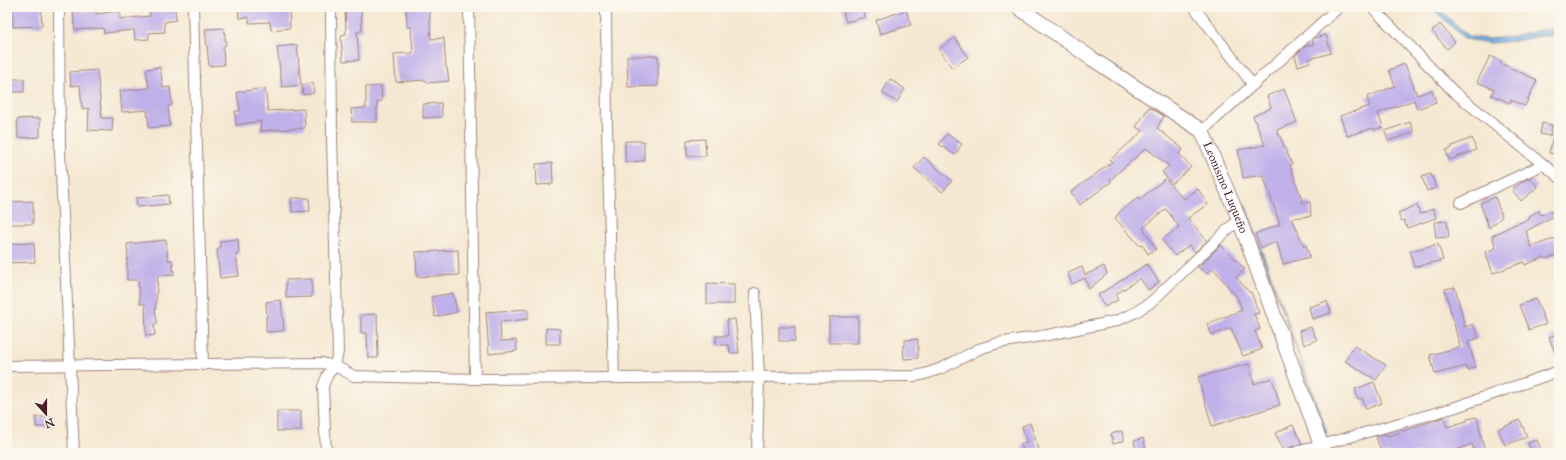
<svg xmlns="http://www.w3.org/2000/svg" width="1566" height="460" font-family="'IM FELL Great Primer',serif">
  <defs>
    <pattern id="water-waves" width="16" height="10" patternUnits="userSpaceOnUse"><rect width="16" height="10" fill="#71b2e5"/><path d="M0 5q4-4 8 0t8 0" fill="none" stroke="#5f90ba"/></pattern>
  </defs>
  <rect width="100%" height="100%" fill="#fbf7ec"/>
  <filter id="ink" filterUnits="userSpaceOnUse"><feTurbulence type="fractalNoise" baseFrequency=".025" numOctaves="2"/><feDisplacementMap in="SourceGraphic" scale="8" xChannelSelector="R" yChannelSelector="G"/><feConvolveMatrix kernelMatrix="1 2 1 2 8 2 1 2 1" color-interpolation-filters="sRGB"/></filter>
  <filter id="wash" filterUnits="userSpaceOnUse"><feTurbulence type="fractalNoise" baseFrequency=".012" numOctaves="4" result="noise"/><feDisplacementMap in="SourceGraphic" scale="16" xChannelSelector="R" yChannelSelector="G"/><feGaussianBlur stdDeviation="0.9" result="paint"/><feColorMatrix in="noise" values="0 0 0 0 0 0 0 0 0 0 0 0 0 0 0 0 0 1.4 0 .05"/><feComposite in="paint" operator="in"/></filter>
  <g filter="url(#wash)">
    <rect width="100%" height="100%" fill="#f5e8d2"/>
    <g fill="url(#water-waves)" stroke="#5e6888">
      <path d="M1431 7H1437L1468 36 1479 38 1489 39 1512 37 1540 30 1559 29V35L1541 36 1515 41 1490 43 1465 39Z"/>
      <path d="M1243 204H1245L1285 315H1284Z"/>
      <path d="M1285 317H1286L1327 433 1325 434Z"/>
    </g>
    <g id="blocks">
      <g fill="#c0b0e9">
        <path d="M13 7H41L42 26 13 27Z"/>
        <path d="M149 7H163V10L175 9 176 20 164 22 165 32 149 33V39L135 40 134 30 104 33 103 28 75 30 73 12 96 10V14L120 11V19L150 16Z"/>
        <path d="M238 7H289L290 28 271 30 270 22 249 23V17L239 18Z"/>
        <path d="M345 7H361L362 31 357 32 359 60 343 61 341 39 342 35 346 34Z"/>
        <path d="M406 7H429L431 39 444 38 446 68H447L449 81 427 83 426 80 396 82 394 54 413 53 411 27H407Z"/>
        <path d="M842 7H863L865 17 846 22Z"/>
        <path d="M906 10 911 25 880 34 876 20Z"/>
        <path d="M1440 24 1455 42 1447 49 1432 31Z"/>
        <path d="M224 28 226 45 223 46 224 65 209 66 205 29Z"/>
        <path d="M1326 35 1331 53 1309 59 1310 62 1298 66 1295 56 1304 47 1314 44 1312 40 1314 38Z"/>
        <path d="M955 38 968 57 952 68 939 49Z"/>
        <path d="M297 45 301 85 282 87 277 47Z"/>
        <path d="M627 56H658V86L628 87Z"/>
        <path d="M1490 56 1501 61 1500 63 1537 80 1525 106 1511 100 1510 103 1491 95 1494 89 1477 82Z"/>
        <path d="M1405 64 1417 95 1432 90 1436 102 1417 109 1414 100 1378 113 1383 127 1374 130 1373 128 1347 136 1340 116 1370 106 1367 97 1395 86 1389 70Z"/>
        <path d="M160 67 163 88 170 87 172 105 168 106 170 126 149 128 147 110 122 112 120 91 149 88 146 69Z"/>
        <path d="M97 70 102 118H113L112 131 88 130 89 108 82 109 80 85 71 86 70 72Z"/>
        <path d="M10 79H24V92H9Z"/>
        <path d="M890 79 905 89 897 102 882 93Z"/>
        <path d="M313 83 314 93 303 95 302 85Z"/>
        <path d="M381 86 382 101 377 102V122H352L351 109 366 108V87Z"/>
        <path d="M265 88 268 111 304 109 305 128 260 131 261 121 236 125 235 111H240L237 92Z"/>
        <path d="M1284 89 1297 122 1277 130 1292 164 1290 165 1303 203 1310 202 1311 216 1292 218 1304 246 1306 245 1310 257 1283 264 1277 242 1261 248 1255 234 1280 224 1263 175 1243 178 1238 150 1265 145 1253 116 1271 108 1267 96Z"/>
        <path d="M441 103 442 117 423 118V104Z"/>
        <path d="M1149 107 1164 116 1157 128 1183 149 1179 154 1191 167 1172 184 1162 172 1169 166 1146 148 1110 180 1111 182 1080 205 1071 192 1112 162 1110 160 1143 131 1136 127Z"/>
        <path d="M40 118V137L18 138 17 119Z"/>
        <path d="M1410 122 1414 132 1388 141 1385 131Z"/>
        <path d="M1542 123 1552 125 1550 136 1540 134Z"/>
        <path d="M1555 127 1559 128V155L1549 153Z"/>
        <path d="M947 134 962 144 955 155 939 144Z"/>
        <path d="M1472 138 1476 150 1449 160 1446 150 1452 148V146Z"/>
        <path d="M705 139 706 156H687V140Z"/>
        <path d="M625 141H644V161L625 162Z"/>
        <path d="M924 157 952 181 942 192 914 168Z"/>
        <path d="M552 163 553 184 537 185 536 164Z"/>
        <path d="M1431 174 1436 188 1427 191 1422 177Z"/>
        <path d="M1530 178 1538 187 1521 201 1512 190 1523 181Z"/>
        <path d="M1165 179 1184 199 1198 189 1208 204 1188 218 1207 241 1195 252 1189 245 1175 256 1162 240 1179 227 1166 209 1143 228 1156 249 1148 254 1142 244 1140 246 1115 218 1124 207 1125 208 1139 197 1140 199Z"/>
        <path d="M168 195 169 204 137 207 136 198Z"/>
        <path d="M1495 197 1502 217 1489 228 1480 203Z"/>
        <path d="M291 198H309L310 211 292 212Z"/>
        <path d="M33 201V224H7V202Z"/>
        <path d="M1417 205 1420 214 1433 209 1436 218 1407 228 1404 220 1401 221 1398 213Z"/>
        <path d="M1539 211 1541 215 1551 211 1554 216 1526 231 1531 247 1559 237V254L1546 259 1545 257 1525 265 1524 262 1493 273 1485 252 1496 248 1492 236 1513 225 1530 219 1529 216Z"/>
        <path d="M1447 221 1449 237 1436 238 1434 222Z"/>
        <path d="M238 239 239 254H236L239 276 220 278 217 249 220 248V241Z"/>
        <path d="M166 240 168 260H172L174 275 158 276 155 313H156L157 324H154L155 335 146 336 145 304H140L138 280H127V259H128L127 244Z"/>
        <path d="M34 243 35 262 7 263V244Z"/>
        <path d="M1438 244 1443 260 1414 267 1410 251Z"/>
        <path d="M1221 245 1245 269 1236 277 1249 292H1251L1259 313 1254 314 1260 329 1255 331 1262 349 1243 356 1231 328 1212 335 1207 324 1242 310 1237 297 1213 268 1207 274 1198 267Z"/>
        <path d="M458 250 459 275 417 277 416 252Z"/>
        <path d="M1147 264 1159 282 1148 290 1140 278 1115 295 1118 300 1105 307 1098 295Z"/>
        <path d="M1104 266 1107 274 1089 289 1085 278 1072 284 1068 273 1082 267 1085 275Z"/>
        <path d="M312 279V297L286 298V280Z"/>
        <path d="M707 283 734 284V304H707Z"/>
        <path d="M1455 287 1465 327 1473 324 1479 338 1468 342 1476 367 1467 370 1466 366 1435 374 1430 355 1460 347 1445 289Z"/>
        <path d="M453 293 457 312 435 317 431 297Z"/>
        <path d="M1536 299 1546 324 1529 330 1519 305Z"/>
        <path d="M281 300 284 331 266 332V317H267L266 302Z"/>
        <path d="M1327 301 1331 313 1312 319 1309 307Z"/>
        <path d="M528 309V319L500 322 501 341 516 340 517 351 489 354 486 312Z"/>
        <path d="M377 314 378 358H368L367 333H361V315Z"/>
        <rect x="829" y="317" width="29" height="26"/>
        <path d="M735 319 739 353H730L729 345H716V336H728L727 320Z"/>
        <rect x="779" y="327" width="16" height="14"/>
        <path d="M1311 327 1317 340 1304 345 1299 331Z"/>
        <path d="M546 328 560 329V344H546Z"/>
        <path d="M1559 333V361H1558L1549 337Z"/>
        <path d="M918 339V358L904 359 903 345H905V340Z"/>
        <path d="M1354 346 1386 365 1376 380 1345 361Z"/>
        <path d="M1249 364 1254 384 1272 378 1280 405 1212 426 1198 377Z"/>
        <path d="M1374 382 1382 403 1366 409 1362 398 1358 399 1355 389Z"/>
        <rect x="277" y="411" width="24" height="20"/>
        <rect x="36" y="417" width="14" height="10"/>
        <path d="M1444 417 1447 427 1467 421V419L1477 417 1485 453H1474L1472 444 1454 451V453H1382L1376 437 1386 434 1388 436Z"/>
        <path d="M1520 420 1527 437 1505 445 1498 429Z"/>
        <path d="M1030 423 1039 450 1031 453H1024L1021 444 1027 442 1022 426Z"/>
        <path d="M1293 425 1302 444 1291 447 1288 449 1287 453H1285L1275 433Z"/>
        <path d="M1122 431 1124 441 1113 444 1111 434Z"/>
        <path d="M1143 438 1147 453H1137L1134 441Z"/>
        <path d="M1537 440 1542 453H1532L1528 443Z"/>
      </g>
    </g>
  </g>
  <g filter="url(#ink)">
    <use href="#blocks" fill-opacity="0" stroke="#a0847e" stroke-width="1"/>
    <g fill="none" stroke-linecap="round" stroke-linejoin="round">
      <defs>
        <g id="street">
          <path d="M59 7 60 151 74 453"/>
          <path d="M193 7 203 365"/>
          <path d="M469 7 475 379"/>
          <path d="M606 7 607 128 614 378"/>
          <path d="M1194 7 1253 85"/>
          <path d="M1372 7 1454 92 1559 177"/>
          <path d="M1202 131 1339 7"/>
          <path d="M1461 203 1542 165"/>
          <path d="M755 293 759 378 757 453"/>
          <path d="M7 366 322 363 335 366 354 376 475 379 915 376 925 374 942 368 979 349 998 343 1048 335 1116 321 1134 313 1150 303 1239 219"/>
          <path d="M326 453 323 386 328 374 335 366 338 352 332 138 331 7"/>
          <path d="M1293 453 1453 408 1559 371"/>
        </g>
        <g id="secondary">
          <path id="s1" d="M1018 7 1091 58 1202 131 1239 219 1324 453"/>
        </g>
      </defs>
      <use href="#street" stroke="#a0847e" stroke-width="12"/>
      <use href="#secondary" stroke="#a0847e" stroke-width="16"/>
      <use href="#street" stroke="#fff" stroke-width="10"/>
      <use href="#secondary" stroke="#fff" stroke-width="14"/>
    </g>
  </g>
  <g text-anchor="middle" dominant-baseline="central" stroke-width="3" stroke-linejoin="round" paint-order="stroke">
    <g font-size="12" fill="#4a1f2b" stroke="#fbf7ec">
      <text stroke="none"><textPath href="#s1" startOffset="283">Leonismo Luqueño</textPath></text>
    </g>
  </g>
  <rect width="1566" height="460" fill="none" stroke="#fbf7ec" stroke-width="24"/>
  <g transform="translate(46 414) rotate(159)" stroke="#fbf7ec" stroke-width="3" paint-order="stroke">
  <path d="M0-3L7 15L0 10L-7 15Z" fill="#4a1f2b"/>
  <text y="-6" font-size="11" font-weight="bold" text-anchor="middle" fill="#4a1f2b">N</text>
  </g>
</svg>
